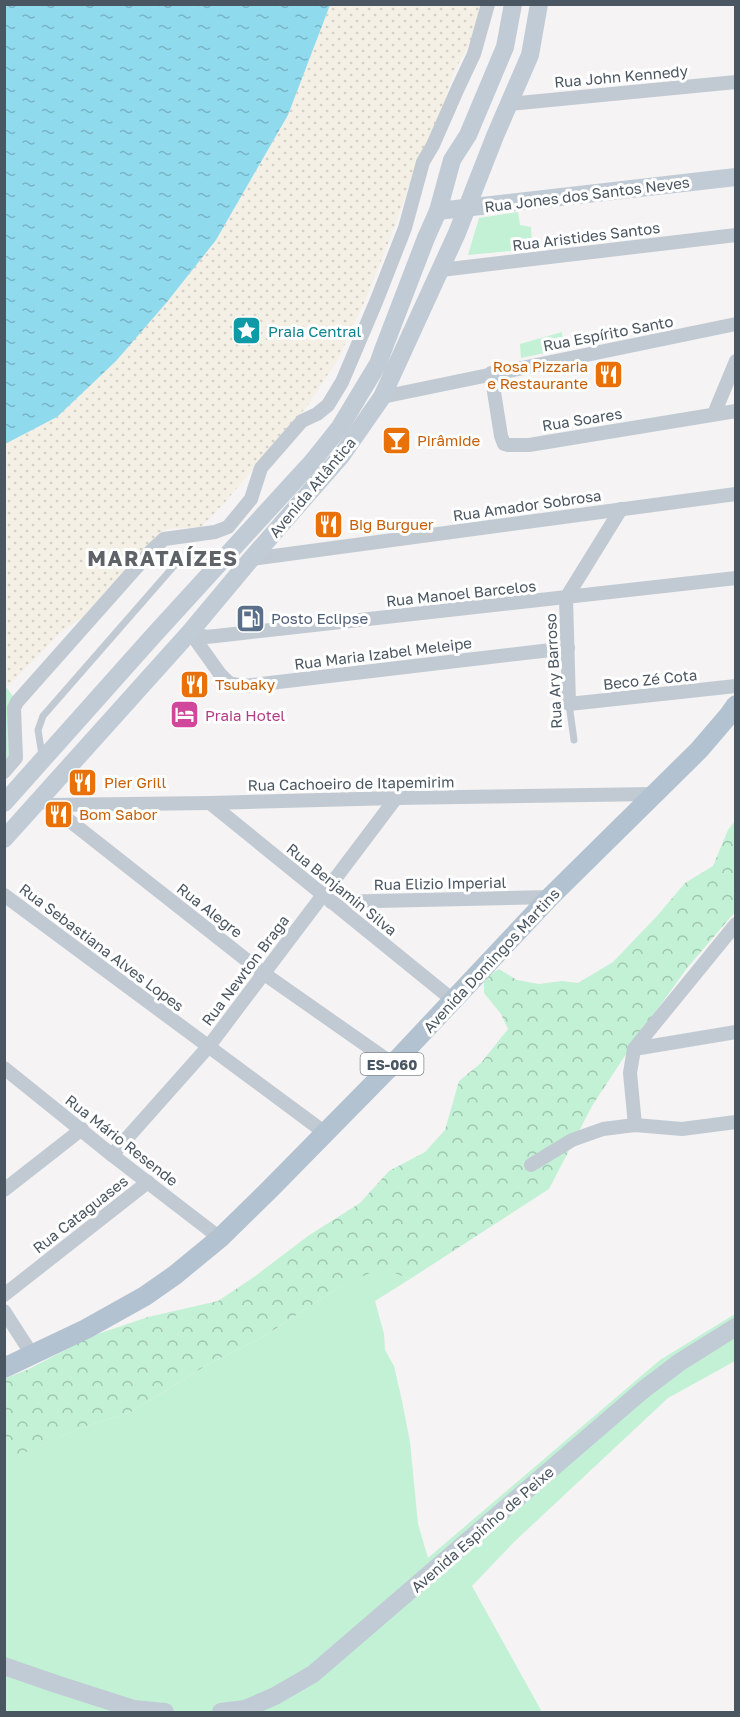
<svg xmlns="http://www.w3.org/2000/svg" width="740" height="1717" font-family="'Golos Text',sans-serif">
  <defs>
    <pattern id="forest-crowns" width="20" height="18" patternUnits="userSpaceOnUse" patternTransform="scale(1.5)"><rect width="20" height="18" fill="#c3f1d5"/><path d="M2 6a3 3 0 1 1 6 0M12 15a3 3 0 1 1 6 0" fill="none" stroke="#a0c6b0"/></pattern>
    <pattern id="sand-dots" width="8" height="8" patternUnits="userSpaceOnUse" patternTransform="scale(1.5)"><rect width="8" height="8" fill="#f5f0e5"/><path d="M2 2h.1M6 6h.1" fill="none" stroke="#d4d0c7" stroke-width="1.8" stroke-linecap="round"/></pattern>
    <pattern id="water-ripples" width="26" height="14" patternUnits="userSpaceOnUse" patternTransform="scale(1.5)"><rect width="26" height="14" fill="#90daee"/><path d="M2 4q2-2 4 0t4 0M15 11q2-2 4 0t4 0" fill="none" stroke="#78b4c4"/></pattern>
  </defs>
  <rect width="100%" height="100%" fill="#f5f3f3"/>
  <g fill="#c3f1d5">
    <path d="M518 212 520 225 531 227 532 249 468 255 479 218Z"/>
    <path d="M562 332 563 349 521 358 520 344Z"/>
    <path d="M7 688 17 702 20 760 5 778 4 689Z"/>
    <path d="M370 1272 394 1273 410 1279 375 1301 384 1334 385 1350 394 1366 402 1401 410 1442 418 1524 428 1558 660 1360 735 1314V1361L668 1398 514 1542 472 1586 542 1712H5L4 1462 77 1429 131 1412 207 1365 263 1337 339 1287Z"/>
  </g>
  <path fill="url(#forest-crowns)" d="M735 821V912L687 968 634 1042 592 1106 549 1189 410 1279 394 1273H370L339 1287 263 1337 207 1365 131 1412 77 1429 5 1462 4 1379 29 1369 92 1336 148 1317 218 1301 254 1277 308 1236 360 1203 389 1171 425 1152 445 1130 459 1081 481 1063 508 1029 501 1014 484 993V978L499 969 517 980 539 984 562 981 578 983 613 962 658 915 685 883 713 866 728 830Z"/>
  <path fill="url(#sand-dots)" d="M330 5H483L478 30 454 71 441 113 414 171 394 228 367 296 338 359 308 405 226 501 201 527 167 529 86 616 64 629 5 689V444L57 417 216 240 288 115Z"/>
  <path fill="url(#water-ripples)" d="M5 4 330 5 288 115 216 240 167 302 116 361 57 417 5 444Z"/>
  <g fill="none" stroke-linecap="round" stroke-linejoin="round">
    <g stroke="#c1cad2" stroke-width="7">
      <path d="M569 704 574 740"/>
      <path d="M42 755 38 730 43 716 174 566C188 558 205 558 222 558"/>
    </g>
    <g stroke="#c1cad2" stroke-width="14">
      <path d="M509 104 736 82"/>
      <path d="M441 270 736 235"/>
      <path d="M491 373 501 436 504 444 508 445H529L736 411"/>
      <path d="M382 397 736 324"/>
      <path d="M714 414 736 361"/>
      <path d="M621 509 566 598 569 704 736 686"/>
      <path d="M251 559 736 494"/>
      <path d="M190 632 206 637 225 635 736 578"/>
      <path d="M190 632 220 674 229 683 244 686 568 648"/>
      <path d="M4 772 16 758 14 708 17 702 151 551 164 539 215 532 228 527 251 499 261 468 302 421 317 414 328 405 342 382 376 302 405 228 423 162 433 145 458 88 474 54 488 4"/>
      <path d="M47 803 263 973 393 1064"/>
      <path d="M210 803 454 1001"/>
      <path d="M50 805 210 803 396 798 653 794"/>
      <path d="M4 895 324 1132"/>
      <path d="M331 902 550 897"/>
      <path d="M634 1049 736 1032"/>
      <path d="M4 1068 112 1155 220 1238"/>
      <path d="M635 1125 630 1073 634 1049 736 924"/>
      <path d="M112 1155 209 1046 396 798"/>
      <path d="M531 1165 572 1140 603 1129 635 1125 682 1129 736 1122"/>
      <path d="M4 1190 82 1129"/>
      <path d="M4 1295 148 1182"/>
      <path d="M4 1311 33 1356"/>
    </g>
    <g stroke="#c1cbd6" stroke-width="18">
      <path d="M438 211 736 177"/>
      <path d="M4 803 153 636 312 462 340 427 378 364 383 350 426 238 438 211 452 160 468 135 505 47 513 4"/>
      <path d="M4 839 190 632 251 559 341 456 382 397 457 233 495 136 530 55 539 4"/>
      <path d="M4 1666 56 1684 134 1709 165 1712"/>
      <path d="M221 1712 245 1709 275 1696 313 1674 643 1390 680 1362 736 1327"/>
    </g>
    <path stroke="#b3c2d1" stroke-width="20" d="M4 1368 86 1329 145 1296 175 1275 220 1238 270 1189 393 1064 550 897 699 750 729 715 736 705"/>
  </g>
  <defs>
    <symbol id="sight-square" viewBox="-11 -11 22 22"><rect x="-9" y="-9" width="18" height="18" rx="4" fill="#0f9aa8" stroke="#fff"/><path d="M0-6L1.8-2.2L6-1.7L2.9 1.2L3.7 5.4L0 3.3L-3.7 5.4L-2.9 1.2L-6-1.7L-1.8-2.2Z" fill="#fff"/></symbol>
    <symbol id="restaurant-square" viewBox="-11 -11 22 22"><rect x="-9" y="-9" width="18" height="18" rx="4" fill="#e8710a" stroke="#fff"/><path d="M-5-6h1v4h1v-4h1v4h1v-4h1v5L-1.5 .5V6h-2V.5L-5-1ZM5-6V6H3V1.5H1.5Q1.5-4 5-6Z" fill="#fff"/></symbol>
    <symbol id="bar-square" viewBox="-11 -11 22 22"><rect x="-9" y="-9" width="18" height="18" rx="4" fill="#e8710a" stroke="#fff"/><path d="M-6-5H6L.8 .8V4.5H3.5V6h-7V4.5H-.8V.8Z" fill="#fff"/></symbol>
    <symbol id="fuel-square" viewBox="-11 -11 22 22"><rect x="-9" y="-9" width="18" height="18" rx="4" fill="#5c6f8a" stroke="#fff"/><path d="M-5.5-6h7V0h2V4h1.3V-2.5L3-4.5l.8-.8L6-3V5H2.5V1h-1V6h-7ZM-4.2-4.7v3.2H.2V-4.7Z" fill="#fff"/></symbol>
    <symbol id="hotel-square" viewBox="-11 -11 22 22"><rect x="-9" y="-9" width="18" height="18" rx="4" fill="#d1479c" stroke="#fff"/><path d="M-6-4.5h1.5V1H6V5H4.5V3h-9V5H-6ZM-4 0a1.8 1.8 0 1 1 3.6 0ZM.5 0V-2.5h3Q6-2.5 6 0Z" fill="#fff"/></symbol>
  </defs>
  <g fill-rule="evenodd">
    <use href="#sight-square" x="230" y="314" width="33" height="33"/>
    <use href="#restaurant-square" x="592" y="358" width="33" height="33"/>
    <use href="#bar-square" x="380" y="424" width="33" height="33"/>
    <use href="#restaurant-square" x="312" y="508" width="33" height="33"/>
    <use href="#fuel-square" x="234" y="602" width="33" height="33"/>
    <use href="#restaurant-square" x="178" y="668" width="33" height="33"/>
    <use href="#hotel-square" x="168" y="698" width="33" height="33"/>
    <use href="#restaurant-square" x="66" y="766" width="33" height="33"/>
    <use href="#restaurant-square" x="42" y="798" width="33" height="33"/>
  </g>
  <g text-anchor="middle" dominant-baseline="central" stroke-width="6" stroke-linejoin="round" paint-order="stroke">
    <rect fill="#fff" stroke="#808990" stroke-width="1.5" x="360.5" y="1053" width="63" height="22" rx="4.5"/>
    <g font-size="14" font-weight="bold" fill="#4a5661">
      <text x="392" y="1064">ES-060</text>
    </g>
    <g font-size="15" fill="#4a5661" stroke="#fff">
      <text transform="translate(621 76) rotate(-5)">Rua John Kennedy</text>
      <text transform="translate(587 194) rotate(-7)">Rua Jones dos Santos Neves</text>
      <text transform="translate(586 236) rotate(-7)">Rua Aristides Santos</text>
      <text transform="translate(608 333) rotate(-11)">Rua Espírito Santo</text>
      <text transform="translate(582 419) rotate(-9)">Rua Soares</text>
      <text transform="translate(312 487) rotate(-50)">Avenida Atlântica</text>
      <text transform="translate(527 505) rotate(-8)">Rua Amador Sobrosa</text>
      <text transform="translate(461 593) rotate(-6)">Rua Manoel Barcelos</text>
      <text transform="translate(383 653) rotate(-7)">Rua Maria Izabel Meleipe</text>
      <text transform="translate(553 671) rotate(-93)">Rua Ary Barroso</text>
      <text transform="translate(650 679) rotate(-6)">Beco Zé Cota</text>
      <text transform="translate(351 783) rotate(-1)">Rua Cachoeiro de Itapemirim</text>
      <text transform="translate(440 883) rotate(-1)">Rua Elizio Imperial</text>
      <text transform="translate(342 889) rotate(39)">Rua Benjamin Silva</text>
      <text transform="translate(210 910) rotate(38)">Rua Alegre</text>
      <text transform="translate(102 947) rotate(37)">Rua Sebastiana Alves Lopes</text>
      <text transform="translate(491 960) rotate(-47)">Avenida Domingos Martins</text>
      <text transform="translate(245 970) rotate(-53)">Rua Newton Braga</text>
      <text transform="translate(122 1140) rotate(38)">Rua Mário Resende</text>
      <text transform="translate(80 1214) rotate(-38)">Rua Cataguases</text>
      <text transform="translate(482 1529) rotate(-41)">Avenida Espinho de Peixe</text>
    </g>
    <g font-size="15" fill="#0d838f" stroke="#fff" text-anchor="start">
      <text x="268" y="331">Praia Central</text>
    </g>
    <g font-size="15" fill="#c56008" stroke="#fff" text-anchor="start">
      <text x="588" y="366" text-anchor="end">Rosa Pizzaria<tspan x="588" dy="17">e Restaurante</tspan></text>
      <text x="417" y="440">Pirâmide</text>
      <text x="349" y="524">Big Burguer</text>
      <text x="215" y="684">Tsubaky</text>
      <text x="104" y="782">Pier Grill</text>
      <text x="79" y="814">Bom Sabor</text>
    </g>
    <g font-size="15" fill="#4e5e75" stroke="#fff" text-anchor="start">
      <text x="271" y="618">Posto Eclipse</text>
    </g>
    <g font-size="15" fill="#b23c85" stroke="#fff" text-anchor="start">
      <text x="205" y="715">Praia Hotel</text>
    </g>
    <g font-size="21" font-weight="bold" letter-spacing="1.5" fill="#5f6368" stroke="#fff">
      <text x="163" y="558">MARATAÍZES</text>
    </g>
  </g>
  <rect width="740" height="1717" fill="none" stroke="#4a5661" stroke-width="12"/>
</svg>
